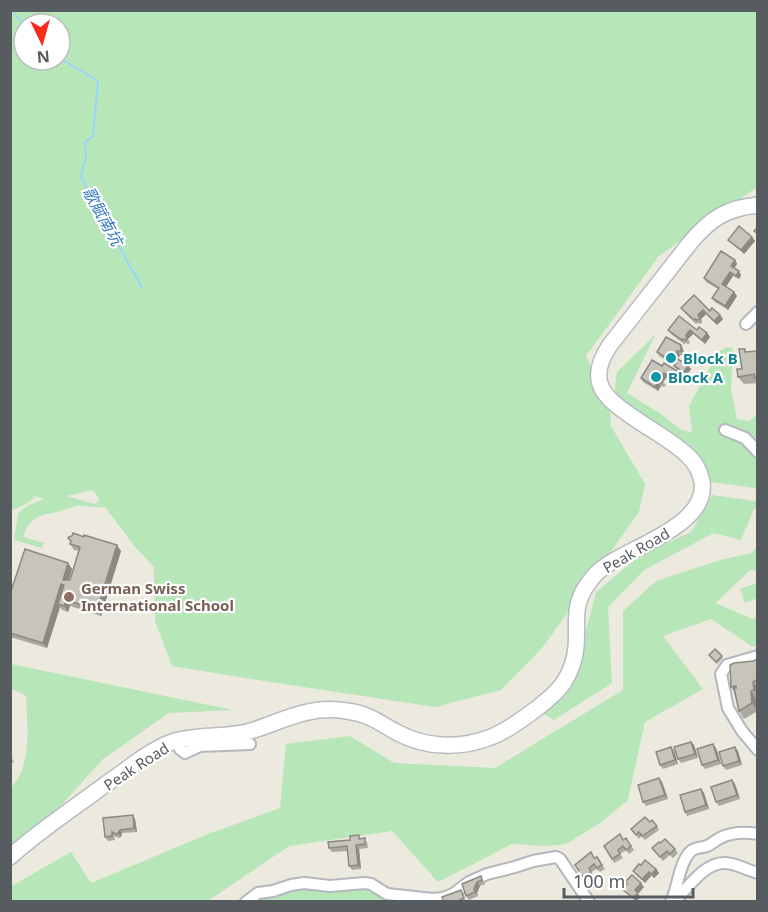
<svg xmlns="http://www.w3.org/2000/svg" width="768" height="912" font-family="'Noto Sans','Noto Sans TC',sans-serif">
  <rect width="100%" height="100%" fill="#ece9de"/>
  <g fill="#b7e7b8" fill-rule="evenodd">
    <path d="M10 11H757V187L659 256 586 356 610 407 611 426 645 484 639 512 543 647 501 690 435 707 264 681 172 666 155 621 154 567 136 548 105 507C96 508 86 505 77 506 70 507 65 510 58 512 40 515 29 517 23 537L44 543 42 548 14 540 18 514C24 506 35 503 44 499L34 496 32 500 18 508 11 510ZM24 24H60V60H24ZM93 490 100 500 94 504 67 496Z"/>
    <path d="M655 335 627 393 661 414 680 429 692 433 689 406 718 352 727 347 733 348 731 390 737 419 749 421 757 415V490L755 488 711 482 698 458 614 395 617 372Z"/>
    <path d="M712 495 755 501 757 499V510L754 509 741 540 714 533 644 570 608 607 612 683 554 720 542 713 566 690 580 666 585 634 596 592 639 556 691 532Z"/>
    <path d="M757 546V571L750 570 716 603 752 619 757 616V645L753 647 711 619 663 636 703 689 645 722 628 800 600 823 566 844 546 846 512 844 438 882 392 831 289 846 208 901H11L10 887 71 852 91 883 208 834 280 808 286 744 350 736 394 763 495 768 623 690V611L656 581 720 560 752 553Z"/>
    <path d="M757 583V598L745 603 740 589Z"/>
    <path d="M11 664 233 710 169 713 103 759 49 819 11 850 10 789C33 765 27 727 26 696L11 688Z"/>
    <path d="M364 886 404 900V901L251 902 255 898 292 888Z"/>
  </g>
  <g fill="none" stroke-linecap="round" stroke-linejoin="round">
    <g stroke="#9bd3ff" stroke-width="2">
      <path d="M12 10 24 25"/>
      <path d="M60 58 98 81 93 136 85 142 86 156 81 177 142 288"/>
    </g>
    <defs>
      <g id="street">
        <path d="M746 324 758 312"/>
        <path d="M725 430 745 438 758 452"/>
        <path d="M758 656 727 665 721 674 728 708 742 731 758 750"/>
        <path d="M176 741 180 749 185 753 200 746 250 744"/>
        <path d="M246 902 258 893 273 891 291 885 304 883 330 886 365 883 371 884 387 894 433 899 443 898 453 894 469 882 487 874 515 867 533 861 556 857 560 859 589 902"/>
        <path d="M671 902C678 887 679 864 690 852 694 847 702 848 707 846 712 844 716 840 720 838 732 832 745 832 758 834"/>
        <path d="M674 902C687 889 705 861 726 863 737 864 747 870 758 873"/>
      </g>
      <path id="secondary" d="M10 857C40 830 74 808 106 784 127 770 148 751 172 742 198 733 227 739 254 730 287 719 311 705 347 711 370 714 379 723 398 733 426 748 461 749 491 737 510 730 554 698 564 682 571 671 575 659 576 647 578 623 572 607 587 585 593 576 601 568 610 563 638 545 708 523 702 482 700 471 695 462 687 455 672 441 653 431 637 420 606 399 584 383 610 345L690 243C710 219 726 208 758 205"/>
    </defs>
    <use href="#street" stroke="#b4b7bd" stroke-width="14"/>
    <use href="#secondary" stroke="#b7bbc2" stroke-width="18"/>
    <use href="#street" stroke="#fff" stroke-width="10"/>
    <use href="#secondary" stroke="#fff" stroke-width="15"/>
  </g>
  <g fill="#aba9a1">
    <path d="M752 237 755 241 744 254 731 243 728 240Z"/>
    <path d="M735 260 737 264 734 268 741 275 739 279 733 276 726 287 734 292 737 296 728 310 715 302 712 298 718 289 706 282 704 278Z"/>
    <path d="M681 308 710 311 720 315 723 319 717 325 706 314 701 319 702 323 700 324 698 323 696 324 684 312Z"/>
    <path d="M668 330H697L707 333 710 337 705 344 693 334 688 339 690 343 688 344 686 343 684 344 671 334Z"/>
    <path d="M681 345 683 349 684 355H680L678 359 688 365 691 369 686 376 677 370 674 366 675 365 659 356 657 352Z"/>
    <path d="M758 351V383L744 384 738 377 742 369 747 352Z"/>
    <path d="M662 366 682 374 685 378 681 385 667 377 663 382 666 385 664 387 661 386 658 391 643 382 641 378Z"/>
    <path d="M68 538 121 551 101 616 70 606 68 612 62 610 60 607 47 648 10 637V594L68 563 72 569 69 580H70L79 551 74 550 70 544V541Z"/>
    <path d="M715 649 723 658 717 664 709 655Z"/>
    <path d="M758 659V699H756L758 711 744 719 739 711 734 692 731 687 753 661Z"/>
    <path d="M691 742 694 745 698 758 681 763 678 759Z"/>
    <path d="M671 747 674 751 678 764 663 769 660 765Z"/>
    <path d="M716 748 721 764 705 769 702 765Z"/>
    <path d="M738 751 742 765 726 770 723 766Z"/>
    <path d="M10 755 14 762 10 764Z"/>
    <path d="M659 778 662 782 668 799 646 806 643 802Z"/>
    <path d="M732 780 735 784 740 799 719 806 716 802Z"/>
    <path d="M701 789 704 793 709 809 687 816 685 812Z"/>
    <path d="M103 818 135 819 137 832 122 833 121 837 119 838 114 836 115 840 108 841 105 837Z"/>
    <path d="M650 822 657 826 659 830 645 840 641 836 639 839 631 829Z"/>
    <path d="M626 838 634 850 629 854 626 850 620 854 623 858 614 863 604 846Z"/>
    <path d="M362 839 367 842 368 848 359 849 361 869 352 870 349 866 348 851 332 852 329 848Z"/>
    <path d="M660 843 675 849 678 853 673 858 670 855 663 861 652 848Z"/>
    <path d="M597 857 605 869 600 872 597 869 591 872 594 876 586 881 575 865Z"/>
    <path d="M656 869 659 873 654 878 651 876 645 883 636 875 633 871Z"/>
    <path d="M481 876 485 884 480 886 477 893 478 896 469 900 466 896Z"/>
    <path d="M461 890 466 902H444Z"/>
  </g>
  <g fill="#8b8983">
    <path d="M752 237 755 241 744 254 741 250Z"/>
    <path d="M735 260 737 264 733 270 731 266Z"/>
    <path d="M739 271 741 275 739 279 736 276Z"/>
    <path d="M730 272 733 276 725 288 722 284Z"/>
    <path d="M734 292 737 296 728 310 725 306Z"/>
    <path d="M703 310 706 314 701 319 702 323 698 315Z"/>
    <path d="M720 315 723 319 717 325 714 321Z"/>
    <path d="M690 330 693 334 688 339 690 343 686 335Z"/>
    <path d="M707 333 710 337 705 344 702 340Z"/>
    <path d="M681 345 683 349 684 355 681 351Z"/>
    <path d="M677 351 680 355 677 360 674 357Z"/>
    <path d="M688 365 691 369 686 376 684 372Z"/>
    <path d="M664 373 667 377 663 382 661 378Z"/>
    <path d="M682 374 685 378 681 385 678 381Z"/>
    <path d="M658 382 661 386 658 391 655 387Z"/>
    <path d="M117 545 121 551 101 616 97 610Z"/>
    <path d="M68 563 72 569 67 586 63 580Z"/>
    <path d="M61 584 65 590 58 604 60 607 47 648 43 643Z"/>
    <path d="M66 600 70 606 68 612 64 606Z"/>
    <path d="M753 682 758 689V695L754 690Z"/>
    <path d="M751 691 756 699 758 711 752 703Z"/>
    <path d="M691 742 694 745 698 758 695 754Z"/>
    <path d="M713 744 716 748 721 764 718 760Z"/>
    <path d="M671 747 674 751 678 764 675 760Z"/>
    <path d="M735 747 738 751 742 765 739 761Z"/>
    <path d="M659 778 662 782 668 799 665 795Z"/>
    <path d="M732 780 735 784 740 799 737 795Z"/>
    <path d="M701 789 704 793 709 809 706 805Z"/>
    <path d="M133 815 135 819 137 832 134 828Z"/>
    <path d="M120 830 122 833 121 837 118 833Z"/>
    <path d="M356 845 359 849 361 869 358 865Z"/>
    <path d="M656 869 659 873 654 878 652 874Z"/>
    <path d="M649 872 651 876 645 883 642 879Z"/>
    <path d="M477 882 480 886 477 893 478 896 474 889Z"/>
    <path d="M641 883 644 887 638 894 641 897 635 902 633 898 635 890Z"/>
  </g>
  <g fill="#c7c4bb" stroke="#8b8983" stroke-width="1.5">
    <path d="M739 226 752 237 741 250 728 240Z"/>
    <path d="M758 227V234L754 231Z"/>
    <path d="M721 251 735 260 731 266 739 271 736 276 730 272 722 284 734 292 725 306 712 298 719 288 704 278Z"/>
    <path d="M694 295 710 311 712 308 720 315 714 321 703 310 698 315 700 319 697 320 695 319 694 320 681 308Z"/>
    <path d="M679 316 697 330 699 327 707 333 702 340 690 330 686 335 687 339 685 340 683 339 682 340 668 330Z"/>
    <path d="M666 337 681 345V351H677L674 357 688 365 684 372 674 366 676 363 657 352Z"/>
    <path d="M739 349H745V352L758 351V378H755L754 374 738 377 737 369H742Z"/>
    <path d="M652 360 662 366 664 363 682 374 678 381 664 373 661 378 663 381 661 383 658 382 655 387 641 378Z"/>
    <path d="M73 533 84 537V535L117 545 97 610 66 600 64 606 58 604 64 585 61 584 43 643 10 633V594L25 549 68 563 63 580H70L80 547 70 544 71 541 68 538 69 537 72 536Z"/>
    <path d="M715 649 722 656 716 662 709 655Z"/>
    <path d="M758 659V679L753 682 754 690 751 691 752 703 739 711 734 688H736V686L731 687 730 665 734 663 753 661Z"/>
    <path d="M691 742 695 754 678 759 674 747Z"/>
    <path d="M713 744 718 760 702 765 697 749Z"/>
    <path d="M671 747 675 760 660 765 656 752Z"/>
    <path d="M735 747 739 761 723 766 719 752Z"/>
    <path d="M659 778 665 795 643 802 638 785Z"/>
    <path d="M732 780 737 795 716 802 711 787Z"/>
    <path d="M701 789 706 805 685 812 680 795Z"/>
    <path d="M133 815 134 828 120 830 118 833 116 834 112 832V836L105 837 103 818Z"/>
    <path d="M645 817 650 822 652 820 657 826 642 836 639 832 636 835 631 829Z"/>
    <path d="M620 834 623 840 626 838 631 846 626 850 623 846 618 850 620 854 612 859 604 846Z"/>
    <path d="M359 835V839L365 838V844L356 845 358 865 349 866 347 846 329 848 328 842 350 840V836Z"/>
    <path d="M665 839 675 849 670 854 667 851 660 857 652 848 659 842 660 843Z"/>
    <path d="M591 852 594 858 597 857 602 865 597 868 594 864 589 868 591 872 583 877 575 865Z"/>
    <path d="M645 860 656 869 652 874 649 872 642 879 633 871 639 864 641 865Z"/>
    <path d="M632 875 641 883 635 890 638 893 633 898 622 889 627 884 625 882Z"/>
    <path d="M481 876 482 880 477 882 474 889 475 892 466 896 462 884Z"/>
    <path d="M461 890 464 898 456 902H444L442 897Z"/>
  </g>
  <g fill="#0f9aa8" stroke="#fff" stroke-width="2">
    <circle cx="671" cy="358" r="6"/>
    <circle cx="656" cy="377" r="6"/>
  </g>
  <circle fill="#8d6e63" stroke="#fff" stroke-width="2" cx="69" cy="597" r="6"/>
  <g text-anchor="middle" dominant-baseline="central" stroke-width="4.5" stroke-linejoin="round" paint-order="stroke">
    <g font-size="15" font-weight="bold" fill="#0d838f" stroke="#fff" text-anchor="start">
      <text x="683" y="358">Block B</text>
      <text x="668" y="377">Block A</text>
    </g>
    <g font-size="15" fill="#575c61" stroke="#fff">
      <text transform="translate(636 550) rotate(-30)">Peak Road</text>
      <text transform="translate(136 766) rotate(-33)">Peak Road</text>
    </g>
    <g font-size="15" font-weight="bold" fill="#785e54" stroke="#fff" text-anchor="start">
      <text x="81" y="588">German Swiss<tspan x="81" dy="17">International School</tspan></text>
    </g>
    <g font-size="16" font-style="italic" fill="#3379c2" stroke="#fff">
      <text transform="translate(103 216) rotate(61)">歌賦南坑</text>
    </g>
  </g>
  <rect width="768" height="912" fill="none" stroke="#575c61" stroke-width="24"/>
  <g transform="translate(42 42) rotate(175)"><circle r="28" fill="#ffffff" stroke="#bcbec0" stroke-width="1.5"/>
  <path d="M0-4.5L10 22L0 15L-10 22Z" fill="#f72b19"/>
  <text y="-9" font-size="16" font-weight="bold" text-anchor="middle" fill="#575c61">N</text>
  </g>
  <path d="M564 888v9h129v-9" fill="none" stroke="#575c61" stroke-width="3"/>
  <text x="573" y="888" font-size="18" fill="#575c61" stroke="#ffffff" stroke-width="4.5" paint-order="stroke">100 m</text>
</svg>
